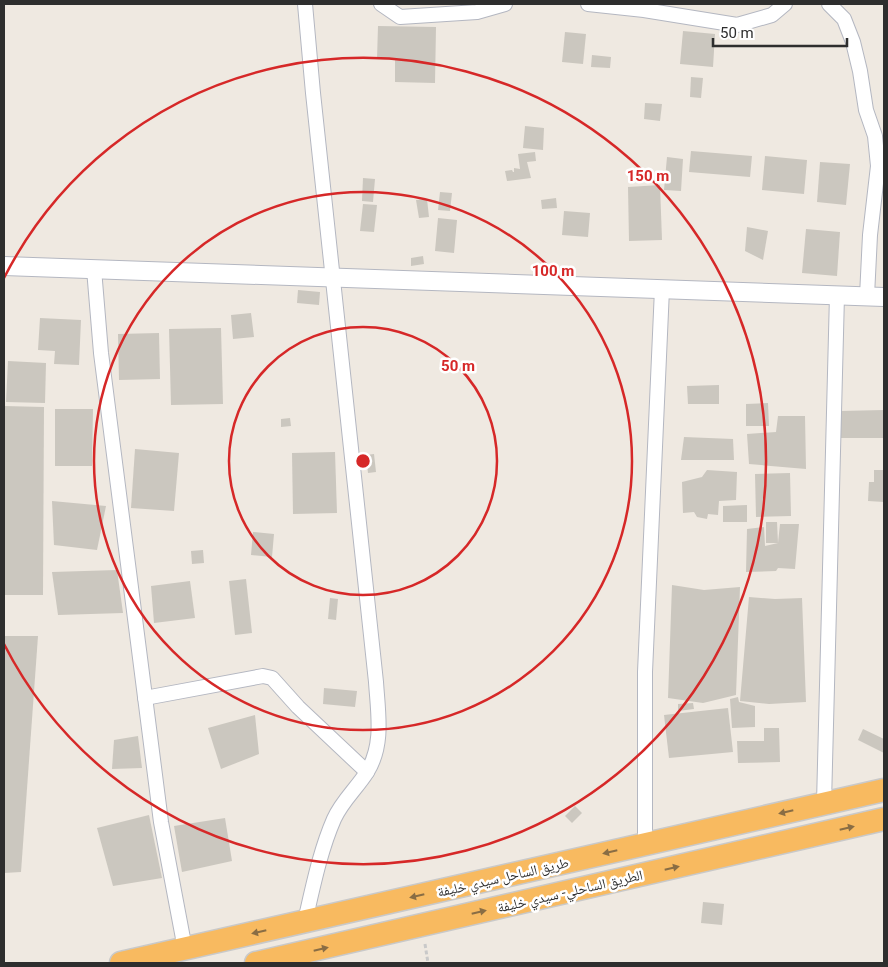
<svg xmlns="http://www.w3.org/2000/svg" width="888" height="967" font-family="Roboto,'Noto Naskh Arabic',sans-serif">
  <rect width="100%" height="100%" fill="#efe9e1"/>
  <g fill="#cbc7bf">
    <path d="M378 26 436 27 435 83 395 82V60L377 59Z"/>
    <path d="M683 31 715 34 713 67 680 64Z"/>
    <path d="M565 32 586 34 583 64 562 62Z"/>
    <path d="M592 55 611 57 610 68 591 67Z"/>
    <path d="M691 77 703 78 701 98 690 97Z"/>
    <path d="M645 103 662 104 660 121 644 119Z"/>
    <path d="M525 126 544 128 543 150 523 148Z"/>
    <path d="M691 151 752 156 750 177 689 172Z"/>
    <path d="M535 152 536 161 527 162 531 178 507 181 505 171 512 170 513 172H514V168L520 169 518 154Z"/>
    <path d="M765 156 807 160 804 194 762 190Z"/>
    <path d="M667 157 683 159 681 191 664 190Z"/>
    <path d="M820 162 850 164 846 205 817 202Z"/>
    <path d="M363 178 375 179 373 202 362 201Z"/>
    <path d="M660 185 662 240 629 241 628 187Z"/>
    <path d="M440 192 452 193 450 211 438 210Z"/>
    <path d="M556 198 557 208 542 209 541 200Z"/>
    <path d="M427 199 429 217 419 218 416 200Z"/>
    <path d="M363 204 377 205 374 232 360 231Z"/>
    <path d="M564 211 590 213 588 237 562 235Z"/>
    <path d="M438 218 457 220 454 253 435 251Z"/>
    <path d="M747 227 768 231 763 260 745 251Z"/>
    <path d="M806 229 840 232 837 276 802 273Z"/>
    <path d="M423 256 424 264 411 266V258Z"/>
    <path d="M298 290 320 292 319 305 297 303Z"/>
    <path d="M251 313 254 337 233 339 231 315Z"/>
    <path d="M40 318 81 320 79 365 54 364 55 351 38 350Z"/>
    <path d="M221 328 223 404 171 405 169 329Z"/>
    <path d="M159 333 160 379 119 380 118 334Z"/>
    <path d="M8 361 46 363 45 403 6 402Z"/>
    <path d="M719 385V404H688L687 386Z"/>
    <path d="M768 403 769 426H746V404Z"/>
    <path d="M4 406 44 407 43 595H4Z"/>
    <path d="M55 409H93L92 466H55Z"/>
    <path d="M884 410V438H841L840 411Z"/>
    <path d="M778 416H805L806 469 749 464 747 434 776 432Z"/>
    <path d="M290 418 291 426 281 427V419Z"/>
    <path d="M684 437 733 439 734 460H681Z"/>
    <path d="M135 449 179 453 174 511 131 508Z"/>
    <path d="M335 452 337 513 293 514 292 453Z"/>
    <path d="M374 454 376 472 368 473 366 455Z"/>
    <path d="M707 470 737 472 736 500 719 501 718 515 708 514 707 519 697 517 694 512 683 513 682 482 702 477Z"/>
    <path d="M874 470H884V502L868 501 869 482H874Z"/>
    <path d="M790 473 791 516 756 517 755 474Z"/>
    <path d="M52 501 106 506 97 550 54 545Z"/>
    <path d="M747 505V522H723V506Z"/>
    <path d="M766 522H777L778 543H766Z"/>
    <path d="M780 524H799L795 569 778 568 776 571 746 572 747 529 764 527 765 546 778 543Z"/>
    <path d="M253 532 274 534 272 557 251 555Z"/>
    <path d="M203 550 204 563 192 564 191 551Z"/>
    <path d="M117 570 123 613 58 615 52 572Z"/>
    <path d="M246 579 252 633 235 635 229 581Z"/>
    <path d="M190 581 195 618 154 623 151 586Z"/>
    <path d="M672 585 704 590 740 587 736 695 703 703 668 698Z"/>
    <path d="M749 597 775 599 802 598 806 702 769 704 740 701Z"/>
    <path d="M330 598 338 599 336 620 328 619Z"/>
    <path d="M4 636H38L21 872 4 873Z"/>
    <path d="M324 688 357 691 355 707 323 704Z"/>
    <path d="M738 697 739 702 755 706V727L732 728 730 699Z"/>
    <path d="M693 703 694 709 678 711V704Z"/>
    <path d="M728 708 733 752 669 758 664 715Z"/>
    <path d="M255 715 259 754 221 769 208 728Z"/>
    <path d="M764 728H779L780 762 738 763 737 741H764Z"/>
    <path d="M863 729 884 739V753L858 740Z"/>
    <path d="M138 736 142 768 112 769 114 740Z"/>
    <path d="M575 806 582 813 572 823 565 816Z"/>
    <path d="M149 815 162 878 113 886 97 828Z"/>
    <path d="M225 818 232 861 182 872 174 826Z"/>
    <path d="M703 902 724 904 722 925 701 923Z"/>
  </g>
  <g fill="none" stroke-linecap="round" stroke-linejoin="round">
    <defs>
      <g id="minor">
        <path d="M381 4 400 17 477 12 505 4"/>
        <path d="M588 4 644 10 737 25 772 15 785 4"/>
        <path d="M829 4 844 19 853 42 860 71 866 110 875 136 878 166 870 235 867 296"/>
        <path d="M94 269 101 353 161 822 185 949"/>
        <path d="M145 698 263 676 272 678 298 707 367 772"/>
        <path d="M824 803 837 295"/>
        <path d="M645 844V672L662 289"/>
        <path d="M305 921C313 887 320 851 334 819 342 801 357 788 367 772 384 745 378 713 376 682L313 93 305 4"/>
      </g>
      <path id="tertiary" d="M4 266 884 297"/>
      <g id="trunk">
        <path d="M121 963 884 790"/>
        <path d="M256 963 884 819"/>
      </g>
    </defs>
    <use href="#minor" stroke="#b4b7c1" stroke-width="16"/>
    <use href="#tertiary" stroke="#b4b7c1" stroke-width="20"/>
    <use href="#trunk" stroke="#c9c9c9" stroke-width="25"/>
    <path stroke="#c9c9c9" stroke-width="3" stroke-dasharray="4 2.5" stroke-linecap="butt" d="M425 944 428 963"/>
    <use href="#minor" stroke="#fff" stroke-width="14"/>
    <use href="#tertiary" stroke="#fff" stroke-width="18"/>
    <use href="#trunk" stroke="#f8ba60" stroke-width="22"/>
  </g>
  <defs><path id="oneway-solid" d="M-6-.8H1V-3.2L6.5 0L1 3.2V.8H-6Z" transform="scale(1.25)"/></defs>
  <g fill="#896d44">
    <use href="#oneway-solid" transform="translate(786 812) rotate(167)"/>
    <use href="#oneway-solid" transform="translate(847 828) rotate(-13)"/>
    <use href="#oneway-solid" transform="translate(610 852) rotate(167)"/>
    <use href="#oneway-solid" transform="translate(672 868) rotate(-13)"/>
    <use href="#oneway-solid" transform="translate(417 896) rotate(167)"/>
    <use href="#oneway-solid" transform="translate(479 912) rotate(-13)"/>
    <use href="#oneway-solid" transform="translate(259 932) rotate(167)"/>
    <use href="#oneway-solid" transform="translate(321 949) rotate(-13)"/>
  </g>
  <g fill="none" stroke="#d62828" stroke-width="2.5">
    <circle cx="363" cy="461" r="134"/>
    <circle cx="363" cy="461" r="269"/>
    <path d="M4 278A403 403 0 1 1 4 644"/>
  </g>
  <g text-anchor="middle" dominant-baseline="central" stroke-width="5" stroke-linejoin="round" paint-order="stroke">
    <g font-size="14" fill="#2e2e2e" stroke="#fff">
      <text transform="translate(503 877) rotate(-13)">طريق الساحل سيدي خليفة</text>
      <text transform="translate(570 891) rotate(-13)">الطريق الساحلي- سيدي خليفة</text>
    </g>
  </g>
  <circle cx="363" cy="461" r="8" fill="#d62828" stroke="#fff" stroke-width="2.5"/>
  <g font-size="15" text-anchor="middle" font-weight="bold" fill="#d62828" stroke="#fff" stroke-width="5" stroke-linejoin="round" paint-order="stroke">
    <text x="648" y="181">150 m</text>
    <text x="553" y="276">100 m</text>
    <text x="458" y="371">50 m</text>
  </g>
  <rect width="888" height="967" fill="none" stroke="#2e2e2e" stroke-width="10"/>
  <path d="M713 38v8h134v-8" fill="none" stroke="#2e2e2e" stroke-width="2.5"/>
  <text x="720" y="38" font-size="15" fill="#2e2e2e" stroke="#ffffff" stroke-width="4" paint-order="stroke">50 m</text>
</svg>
